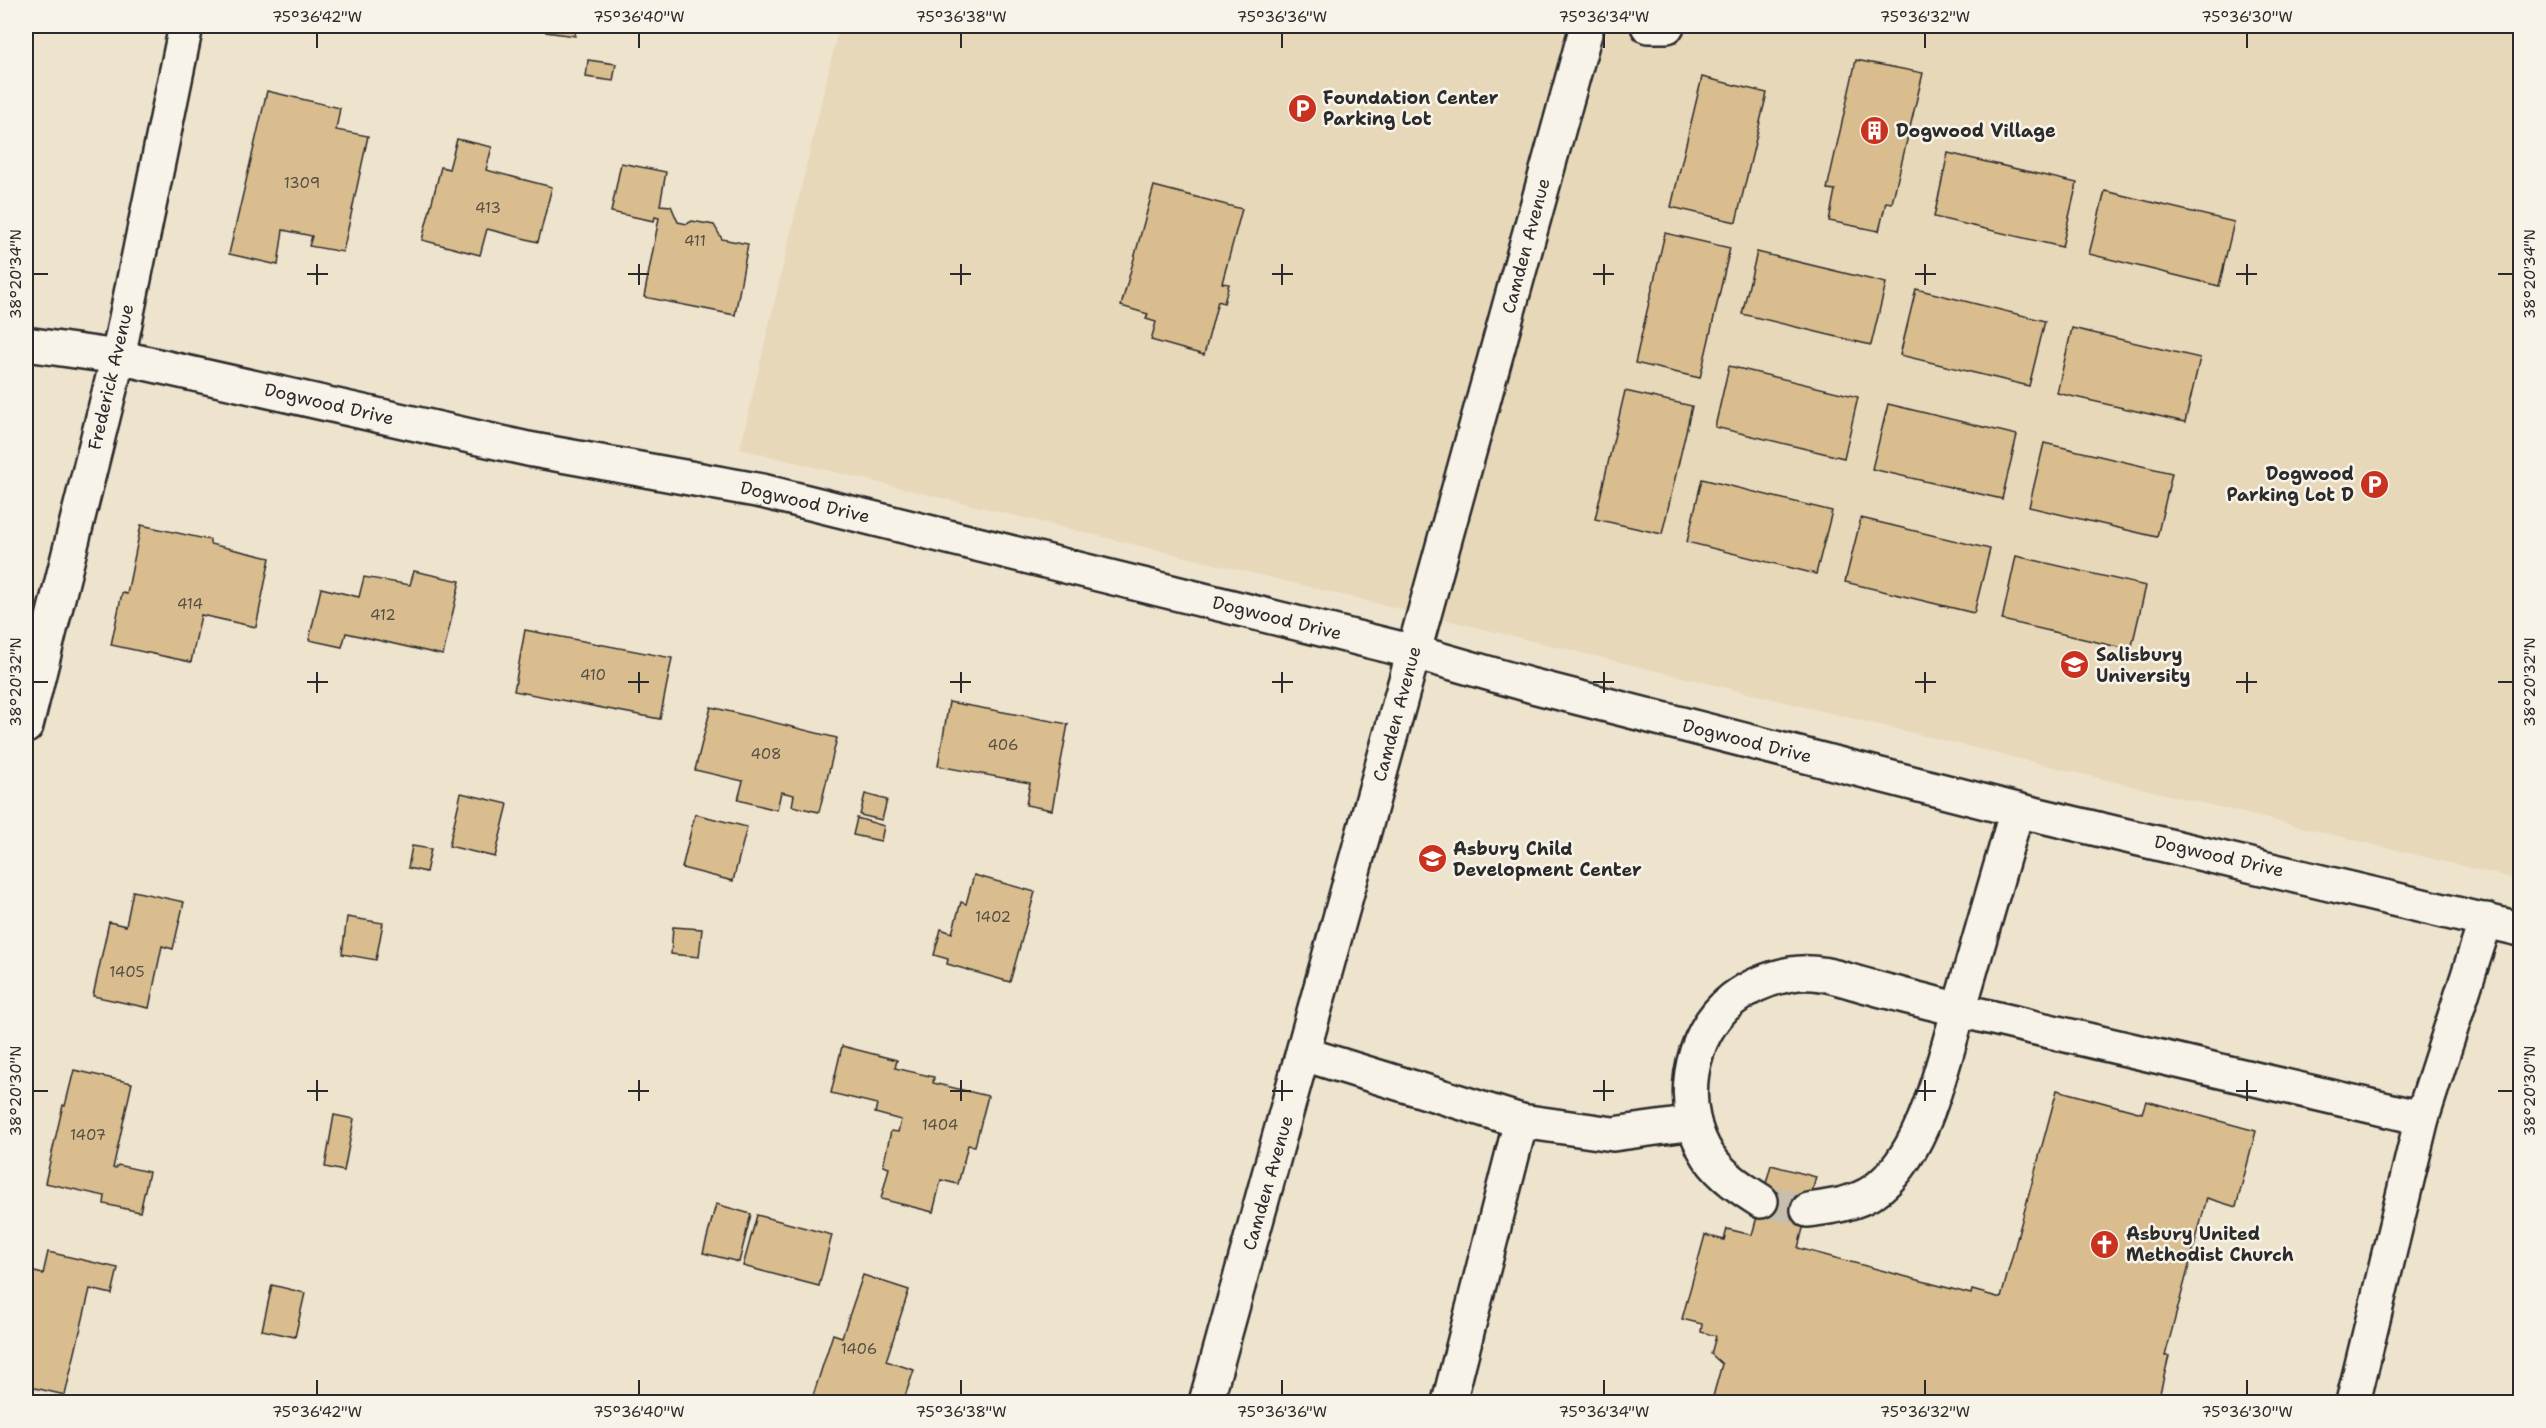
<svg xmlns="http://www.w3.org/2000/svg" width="2546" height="1428" font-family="'Shantell Sans',sans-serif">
  <rect width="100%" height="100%" fill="#eee3cd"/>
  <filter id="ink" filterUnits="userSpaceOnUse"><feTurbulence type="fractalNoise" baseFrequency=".0167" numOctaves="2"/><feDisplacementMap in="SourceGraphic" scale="12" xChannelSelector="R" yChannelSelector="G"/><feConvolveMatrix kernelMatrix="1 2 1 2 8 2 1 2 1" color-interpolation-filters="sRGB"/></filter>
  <g filter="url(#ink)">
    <path fill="#e8d8ba" d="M839 26H2520V880L740 449Z"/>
    <g fill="#d9bd8e" stroke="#2b2b2b" stroke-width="1.5">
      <path d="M547 26H576L575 36 546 32Z"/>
      <path d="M588 60 616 64 613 81 586 77Z"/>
      <path d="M1856 60 1923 73 1892 203 1886 202 1879 231 1829 221 1835 190 1827 189Z"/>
      <path d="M1702 77 1767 93 1736 222 1671 207Z"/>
      <path d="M267 91 340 108 336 130 368 136 343 252 309 246 312 236 283 230 278 265 229 254Z"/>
      <path d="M457 139 492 147 486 170 552 187 538 242 487 229 480 255 422 240 441 167 449 169Z"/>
      <path d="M1948 153 2077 183 2062 247 1934 217Z"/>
      <path d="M621 163 666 172 660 205 671 206 678 222 687 224 692 221 714 225 722 239 748 244 735 315 644 297 659 218 655 217 654 221 611 212Z"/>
      <path d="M1154 186 1242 209 1222 283 1229 284 1224 303 1218 301 1204 355 1151 340 1156 322 1146 319 1148 314 1121 306Z"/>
      <path d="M2105 191 2234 222 2219 286 2089 254Z"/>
      <path d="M1665 233 1730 248 1700 378 1635 363Z"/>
      <path d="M1757 252 1886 283 1871 345 1742 314Z"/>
      <path d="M1916 289 2045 321 2029 386 1900 355Z"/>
      <path d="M2072 328 2200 358 2185 422 2057 393Z"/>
      <path d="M1729 366 1858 397 1844 458 1715 427Z"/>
      <path d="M1625 391 1692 406 1662 534 1595 519Z"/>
      <path d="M1888 404 2017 435 2002 499 1872 469Z"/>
      <path d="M2044 443 2172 473 2157 537 2029 507Z"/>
      <path d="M1702 479 1832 511 1816 574 1687 542Z"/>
      <path d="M1861 518 1990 549 1974 613 1845 582Z"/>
      <path d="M141 525 210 540V544L270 558 256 627 201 615 191 662 111 645 122 593 127 594Z"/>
      <path d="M2016 556 2146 586 2131 650 2002 620Z"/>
      <path d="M414 571 460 581 443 655 346 633 342 647 309 640 321 588 359 597 364 577 410 585Z"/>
      <path d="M525 630 672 658 660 719 514 691Z"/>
      <path d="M949 702 1068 724 1052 810 1026 805 1030 783 938 766Z"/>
      <path d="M711 707 837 738 819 812 792 806 794 795 781 792 777 810 738 800 743 781 695 770Z"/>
      <path d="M461 793 508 804 495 857 449 846Z"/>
      <path d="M865 794 887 800 882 820 860 815Z"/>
      <path d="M695 814 747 827 733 881 682 868Z"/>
      <path d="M857 818 884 826 881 841 853 835Z"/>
      <path d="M412 846 431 849 426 872 408 868Z"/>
      <path d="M974 875 1035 892 1010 982 947 964 948 959 934 955 941 929 952 933 961 902 966 904Z"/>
      <path d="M133 891 184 902 173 949 162 946 149 1008 93 996 109 922 126 926Z"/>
      <path d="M347 917 383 923 376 960 342 954Z"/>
      <path d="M673 927 702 929 699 957 671 954Z"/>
      <path d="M842 1046 897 1060 895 1068 934 1077 933 1083 988 1096 975 1146 968 1145 958 1184 941 1180 933 1212 881 1199 889 1168 883 1166 891 1131 898 1132 901 1120 875 1113 877 1104 831 1093Z"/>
      <path d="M74 1070 132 1083 113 1168H116L118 1165 149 1172 140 1212 104 1204 105 1196 45 1183 63 1105 65 1106Z"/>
      <path d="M2057 1090 2142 1113 2146 1101 2256 1131 2236 1207 2207 1198 2165 1356H2169L2159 1397 2155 1396 2153 1402 2124 1395 2122 1402H1721L1712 1400 1722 1364 1711 1354 1716 1336 1701 1332 1702 1324 1682 1319 1705 1235 1724 1240 1727 1229 1752 1235 1771 1165 1816 1177 1798 1248 1971 1294 1972 1290 2001 1298Z"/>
      <path d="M334 1115 354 1119 344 1171 325 1167Z"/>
      <path d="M716 1204 751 1214 739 1262 703 1253Z"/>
      <path d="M757 1215 832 1235 819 1286 743 1266Z"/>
      <path d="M48 1252 118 1268 112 1294 90 1289 65 1395 26 1386V1270L43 1274Z"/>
      <path d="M863 1275 909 1290 886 1361 914 1370 903 1402H811L833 1334 842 1337Z"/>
      <path d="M272 1285 305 1293 295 1337 262 1330Z"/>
    </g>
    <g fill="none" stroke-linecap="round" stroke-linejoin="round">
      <path stroke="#c7bead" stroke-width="33" stroke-dasharray="33 16" stroke-linecap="butt" d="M1761 1201 1808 1210"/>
      <defs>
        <g id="minor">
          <path d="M1648 26H1667"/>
          <path d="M26 344 118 357 528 449 762 491 1414 652 1533 686 2017 810 2520 929"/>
          <path d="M26 726 118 357 186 26"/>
          <path d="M2017 810 1959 1010 2422 1118 2486 920"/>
          <path d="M1304 1054 1521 1121 1613 1134 1694 1123"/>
          <path d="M1761 1201C1742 1189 1722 1176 1709 1157 1677 1109 1687 1035 1733 999 1750 986 1770 978 1791 974 1819 969 1844 980 1871 987 1900 995 1930 1002 1959 1010 1941 1067 1925 1155 1874 1191 1855 1204 1830 1207 1808 1210"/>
          <path d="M1206 1402 1587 26"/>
          <path d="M1449 1402 1521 1121"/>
          <path d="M2353 1402 2422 1118"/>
        </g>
      </defs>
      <use href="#minor" stroke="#2b2b2b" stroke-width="38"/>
      <use href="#minor" stroke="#f7f3e8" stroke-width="33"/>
    </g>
  </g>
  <path fill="none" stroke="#2b2b2b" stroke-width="2" d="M317 33V48M639 33V48M961 33V48M1282 33V48M1604 33V48M1925 33V48M2247 33V48M317 264V285M639 264V285M961 264V285M1282 264V285M1604 264V285M1925 264V285M2247 264V285M33 274H48M307 274H328M628 274H649M950 274H971M1272 274H1293M1593 274H1614M1915 274H1936M2236 274H2257M2498 274H2513M317 672V693M639 672V693M961 672V693M1282 672V693M1604 672V693M1925 672V693M2247 672V693M33 682H48M307 682H328M628 682H649M950 682H971M1272 682H1293M1593 682H1614M1915 682H1936M2236 682H2257M2498 682H2513M317 1080V1101M639 1080V1101M961 1080V1101M1282 1080V1101M1604 1080V1101M1925 1080V1101M2247 1080V1101M33 1091H48M307 1091H328M628 1091H649M950 1091H971M1272 1091H1293M1593 1091H1614M1915 1091H1936M2236 1091H2257M2498 1091H2513M317 1380V1395M639 1380V1395M961 1380V1395M1282 1380V1395M1604 1380V1395M1925 1380V1395M2247 1380V1395"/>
  <defs>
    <symbol id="parking-disc" viewBox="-11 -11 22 22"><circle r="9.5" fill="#c8321e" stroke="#f7f3e8"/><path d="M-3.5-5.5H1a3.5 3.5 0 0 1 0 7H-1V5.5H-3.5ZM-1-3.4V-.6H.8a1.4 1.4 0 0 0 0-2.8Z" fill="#fff"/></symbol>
    <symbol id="building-disc" viewBox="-11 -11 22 22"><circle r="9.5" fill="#c8321e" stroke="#f7f3e8"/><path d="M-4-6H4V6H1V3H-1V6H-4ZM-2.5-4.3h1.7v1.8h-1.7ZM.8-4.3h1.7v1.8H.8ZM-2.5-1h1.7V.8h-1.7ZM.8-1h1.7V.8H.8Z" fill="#fff"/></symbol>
    <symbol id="university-disc" viewBox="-11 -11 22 22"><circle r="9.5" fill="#c8321e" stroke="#f7f3e8"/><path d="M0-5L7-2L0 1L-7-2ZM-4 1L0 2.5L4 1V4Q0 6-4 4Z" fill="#fff"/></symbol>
    <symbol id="school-disc" viewBox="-11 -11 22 22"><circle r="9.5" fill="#c8321e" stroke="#f7f3e8"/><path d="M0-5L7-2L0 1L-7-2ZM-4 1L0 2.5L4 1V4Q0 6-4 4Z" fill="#fff"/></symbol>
    <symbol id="church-disc" viewBox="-11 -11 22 22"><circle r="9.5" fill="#c8321e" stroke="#f7f3e8"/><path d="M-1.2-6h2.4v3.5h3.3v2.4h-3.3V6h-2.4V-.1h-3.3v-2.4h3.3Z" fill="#fff"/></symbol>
  </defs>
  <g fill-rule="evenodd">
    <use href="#parking-disc" x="1286" y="92" width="33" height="33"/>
    <use href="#building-disc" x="1858" y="114" width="33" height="33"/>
    <use href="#parking-disc" x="2358" y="468" width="33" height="33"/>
    <use href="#university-disc" x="2058" y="648" width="33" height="33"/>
    <use href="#school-disc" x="1416" y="842" width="33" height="33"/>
    <use href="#church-disc" x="2088" y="1228" width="33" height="33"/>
  </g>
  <g text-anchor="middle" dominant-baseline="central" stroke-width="5" stroke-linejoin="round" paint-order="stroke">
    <g font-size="15" fill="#565044">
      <text x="302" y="183">1309</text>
      <text x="488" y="208">413</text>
      <text x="695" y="241">411</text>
      <text x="190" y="604">414</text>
      <text x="383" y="615">412</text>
      <text x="593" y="675">410</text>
      <text x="1003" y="745">406</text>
      <text x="766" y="754">408</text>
      <text x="993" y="917">1402</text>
      <text x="127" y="972">1405</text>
      <text x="940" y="1125">1404</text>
      <text x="88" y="1135">1407</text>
      <text x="859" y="1349">1406</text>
    </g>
    <g font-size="18" font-weight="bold" fill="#2b2b2b" stroke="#f7f3e8" text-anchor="start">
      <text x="1323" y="98">Foundation Center<tspan x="1323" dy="21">Parking Lot</tspan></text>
      <text x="1896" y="131">Dogwood Village</text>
      <text x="2354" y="474" text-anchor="end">Dogwood<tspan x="2354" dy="21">Parking Lot D</tspan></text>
      <text x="2096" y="655">Salisbury<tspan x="2096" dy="21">University</tspan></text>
      <text x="1453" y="849">Asbury Child<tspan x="1453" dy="21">Development Center</tspan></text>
      <text x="2126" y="1234">Asbury United<tspan x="2126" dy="21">Methodist Church</tspan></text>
    </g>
    <g font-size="18" fill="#2b2b2b" stroke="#f7f3e8">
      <text transform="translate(1526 246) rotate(-75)">Camden Avenue</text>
      <text transform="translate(111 377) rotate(-77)">Frederick Avenue</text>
      <text transform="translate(329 404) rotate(13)">Dogwood Drive</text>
      <text transform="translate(805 502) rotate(13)">Dogwood Drive</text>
      <text transform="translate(1277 618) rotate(14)">Dogwood Drive</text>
      <text transform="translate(1397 714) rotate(-75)">Camden Avenue</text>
      <text transform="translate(1747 741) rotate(14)">Dogwood Drive</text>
      <text transform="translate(2219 856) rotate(13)">Dogwood Drive</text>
      <text transform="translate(1268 1183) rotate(-74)">Camden Avenue</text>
    </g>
  </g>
  <rect width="2546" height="1428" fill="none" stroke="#f7f3e8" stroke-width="66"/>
  <rect x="33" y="33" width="2480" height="1362" fill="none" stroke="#2b2b2b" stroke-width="2"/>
  <g font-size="15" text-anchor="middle" fill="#2b2b2b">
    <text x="317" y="22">75°36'42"W</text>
    <text x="639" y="22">75°36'40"W</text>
    <text x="961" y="22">75°36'38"W</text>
    <text x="1282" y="22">75°36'36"W</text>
    <text x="1604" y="22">75°36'34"W</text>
    <text x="1925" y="22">75°36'32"W</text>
    <text x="2247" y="22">75°36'30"W</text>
    <text transform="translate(16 274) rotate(-90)" y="5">38°20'34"N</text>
    <text transform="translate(2530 274) rotate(-90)" y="5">38°20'34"N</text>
    <text transform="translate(16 682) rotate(-90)" y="5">38°20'32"N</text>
    <text transform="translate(2530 682) rotate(-90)" y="5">38°20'32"N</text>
    <text transform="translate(16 1091) rotate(-90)" y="5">38°20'30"N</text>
    <text transform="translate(2530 1091) rotate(-90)" y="5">38°20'30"N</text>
    <text x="317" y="1417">75°36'42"W</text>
    <text x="639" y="1417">75°36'40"W</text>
    <text x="961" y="1417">75°36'38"W</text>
    <text x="1282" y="1417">75°36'36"W</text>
    <text x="1604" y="1417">75°36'34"W</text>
    <text x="1925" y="1417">75°36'32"W</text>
    <text x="2247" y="1417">75°36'30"W</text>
  </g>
</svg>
